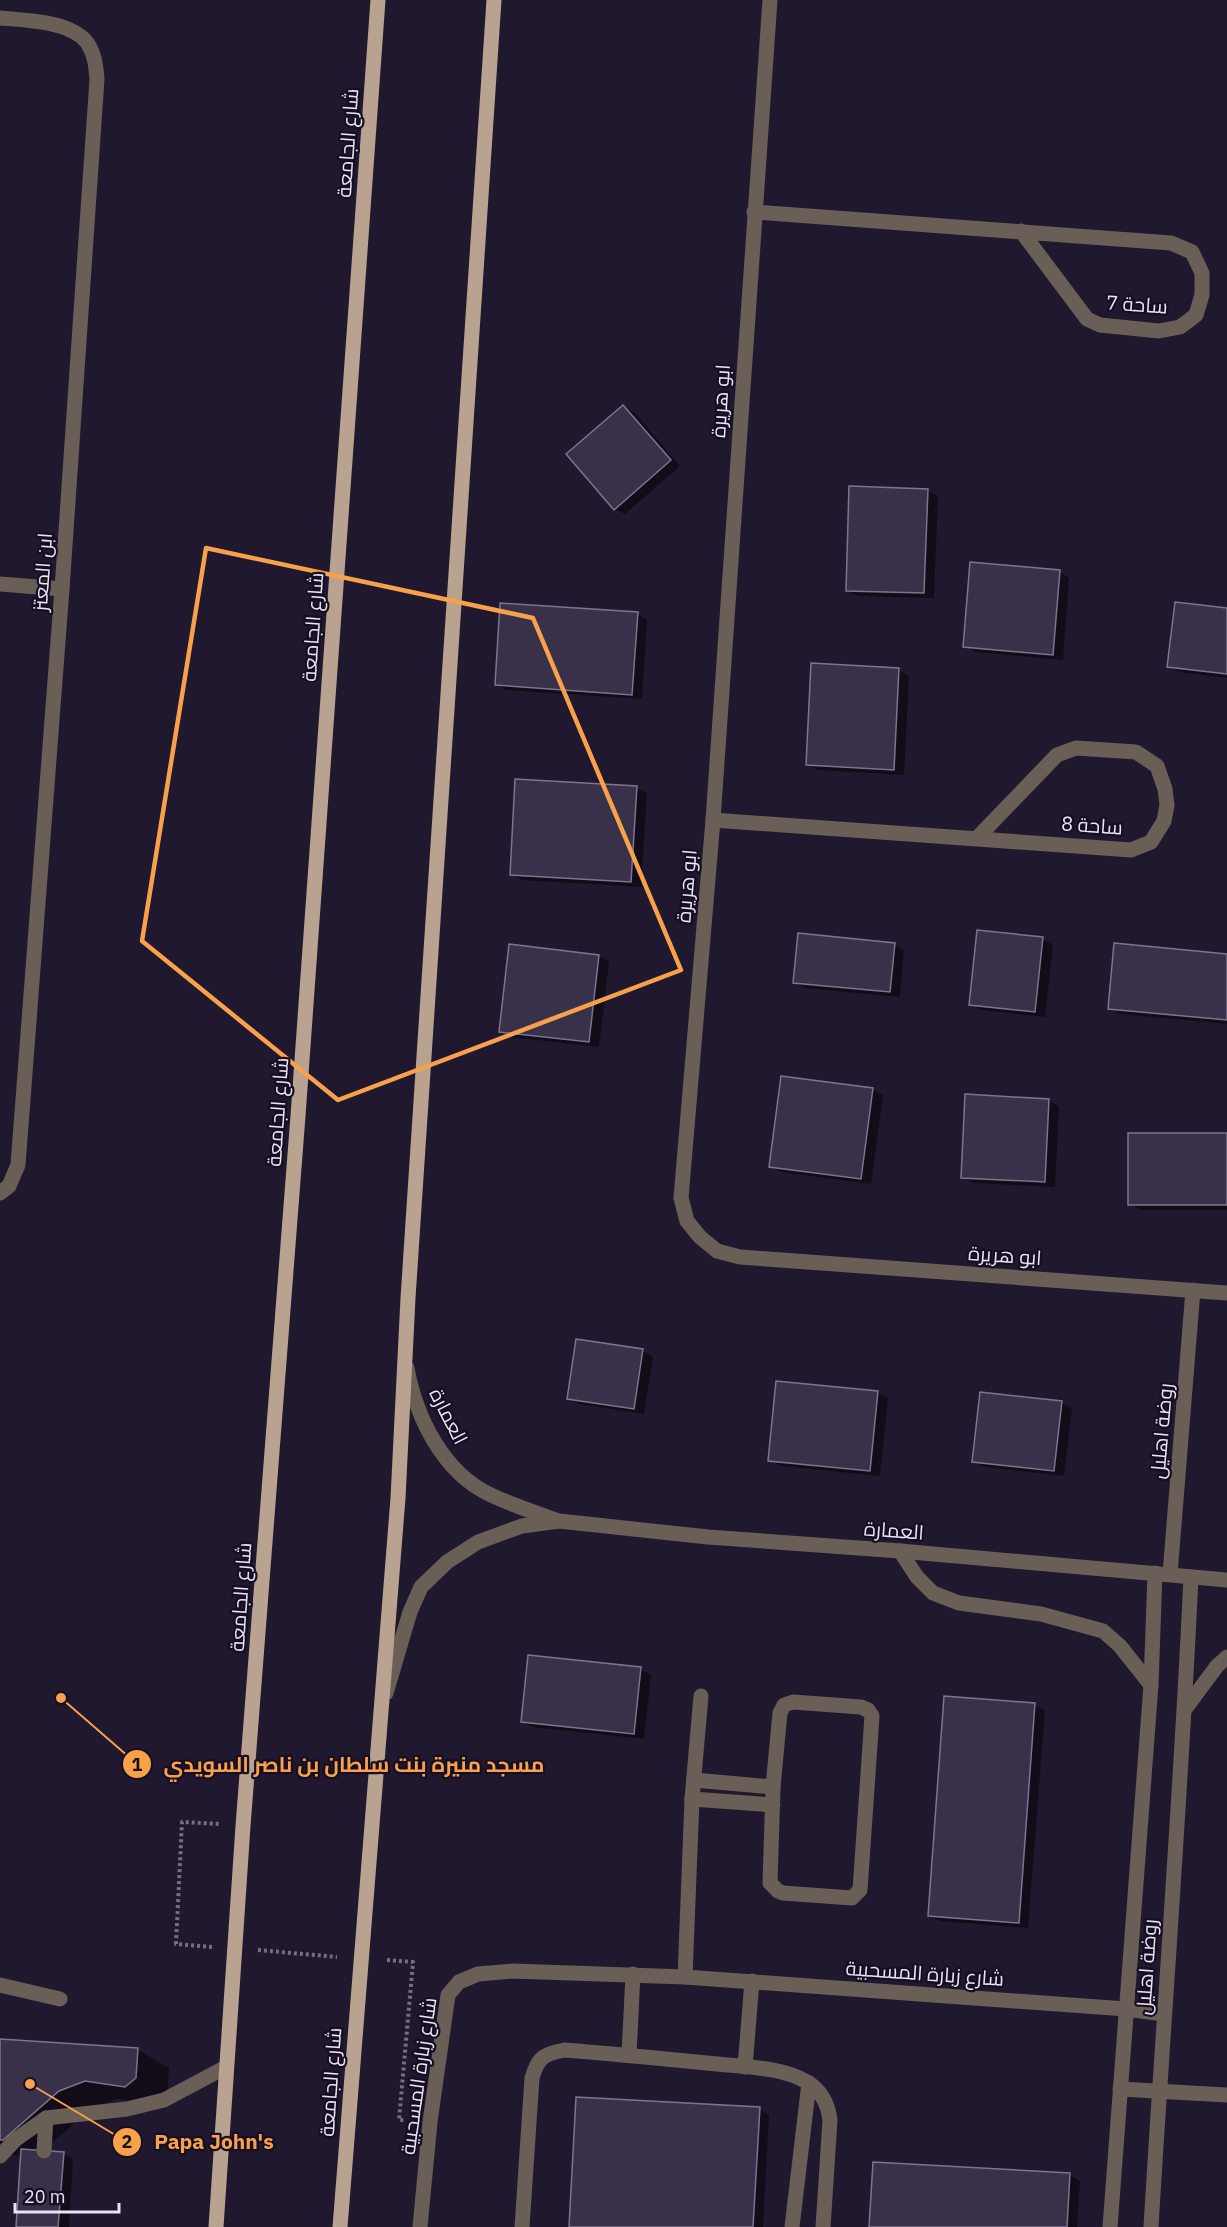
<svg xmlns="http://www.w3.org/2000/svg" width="1227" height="2227" font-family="'IBM Plex Sans',Cairo,sans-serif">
  <rect width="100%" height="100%" fill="#20182e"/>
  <g fill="#0007">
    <path d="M623 407 634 412 680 466 625 514 615 509Z"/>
    <path d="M927 490 938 496 934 598 857 596 847 590Z"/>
    <path d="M1059 572 1069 578 1063 660 975 652 965 646Z"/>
    <path d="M1227 610V678L1179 672 1169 667Z"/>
    <path d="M637 614 647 620 642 699 506 690 496 684Z"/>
    <path d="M899 670 909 676 904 775 818 770 807 764Z"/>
    <path d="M637 788 647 793 641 887 521 880 511 874Z"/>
    <path d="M1042 939 1053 945 1045 1017 981 1010 971 1004Z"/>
    <path d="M894 944 904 950 900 997 805 988 795 982Z"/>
    <path d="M510 946 599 956 609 962 599 1047 510 1037 500 1031Z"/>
    <path d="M1227 955V1024L1120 1014 1110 1008Z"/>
    <path d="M872 1089 883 1095 871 1184 781 1172 771 1166Z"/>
    <path d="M967 1096 1049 1100 1059 1106 1055 1187 973 1183 963 1177Z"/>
    <path d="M1227 1134V1210H1140L1130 1204Z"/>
    <path d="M643 1351 653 1357 644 1414 579 1404 568 1399Z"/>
    <path d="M877 1392 888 1398 880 1476 780 1466 770 1460Z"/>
    <path d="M1061 1403 1072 1408 1064 1476 984 1467 974 1462Z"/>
    <path d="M640 1669 651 1675 644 1739 532 1727 522 1721Z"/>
    <path d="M946 1698 1035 1705 1045 1711 1028 1928 939 1921 929 1916Z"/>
    <path d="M0 2040 138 2050 169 2068 167 2096 157 2104 117 2099 91 2109 41 2152 63 2154 73 2159 69 2227H17L22 2156 13 2155 0 2148Z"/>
    <path d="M759 2109 769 2115 763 2227H570Z"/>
    <path d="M1070 2175 1080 2181 1077 2227H871Z"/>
  </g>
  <g fill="#393049" stroke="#7e7491" stroke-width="1.5">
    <path d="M623 405 671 460 614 510 566 454Z"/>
    <path d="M849 486 928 489 924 593 846 591Z"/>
    <path d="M970 562 1060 570 1053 655 963 647Z"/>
    <path d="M1175 602 1227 608V674L1167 667Z"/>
    <path d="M500 603 638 612 632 695 495 685Z"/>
    <path d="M811 663 899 668 894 770 806 765Z"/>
    <path d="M515 779 637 786 631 882 510 875Z"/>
    <path d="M977 930 1043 937 1035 1012 969 1005Z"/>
    <path d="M798 933 895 943 890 992 793 983Z"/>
    <path d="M1114 943 1227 954V1020L1108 1009Z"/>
    <path d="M509 944 599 955 589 1042 499 1032Z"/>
    <path d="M781 1076 873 1088 861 1179 769 1167Z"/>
    <path d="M965 1094 1049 1099 1045 1182 961 1178Z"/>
    <rect x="1128" y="1133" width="99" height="72"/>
    <path d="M576 1339 643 1349 634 1409 567 1399Z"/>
    <path d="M776 1381 878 1391 870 1471 768 1461Z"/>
    <path d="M980 1392 1062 1401 1054 1471 972 1462Z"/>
    <path d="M528 1655 641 1667 634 1734 521 1722Z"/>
    <path d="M944 1696 1035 1703 1019 1923 928 1916Z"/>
    <path d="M0 2039 138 2048 136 2078 125 2087 85 2081 59 2091 3 2140H0Z"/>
    <path d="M576 2097 760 2107 753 2227H569Z"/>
    <path d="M21 2149 64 2152 58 2227H16Z"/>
    <path d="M873 2162 1070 2173 1067 2227H869Z"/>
  </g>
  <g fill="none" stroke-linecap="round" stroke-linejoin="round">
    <g stroke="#766f83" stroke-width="4" stroke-dasharray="3 3" stroke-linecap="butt">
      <path d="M212 1947 176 1944 182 1822 220 1824"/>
      <path d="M258 1950 337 1957"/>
      <path d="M387 1960 413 1962 399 2120H406"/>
    </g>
    <g stroke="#6a5f56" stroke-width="15">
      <path d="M793 1702 861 1707 868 1710 872 1716 860 1890 852 1898 783 1893 778 1891 770 1883 773 1787 780 1713 784 1705Z"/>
      <path d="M694 1780 773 1787"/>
      <path d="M692 1799 773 1805"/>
      <path d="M0 1985 60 1999"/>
      <path d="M629 2055 633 1974"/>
      <path d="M745 2067 752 1981"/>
      <path d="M44 2151 46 2118"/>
      <path d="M0 2156 15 2140 46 2118 127 2109 164 2100 226 2067"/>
      <path d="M522 2227 532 2078C538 2057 544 2054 564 2050 615 2054 666 2059 717 2064 745 2067 782 2067 807 2082 822 2091 828 2104 830 2120L823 2227"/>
      <path d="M792 2227 809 2083"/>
    </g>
    <g stroke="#6a5f56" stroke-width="15">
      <path d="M770 0 713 820 681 1198 687 1221 700 1237 717 1251 740 1257 1227 1293"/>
      <path d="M0 18C24 20 73 21 88 44 95 55 96 67 97 79L62 589 18 1165 9 1186 0 1193"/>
      <path d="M754 212 1171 243 1192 252 1202 273V295L1196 315 1180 327 1159 331 1100 325 1087 319 1021 231"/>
      <path d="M0 584 62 589"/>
      <path d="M713 820 1131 850 1151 842 1164 821 1167 805 1165 789 1157 766 1136 752 1076 748 1057 755 977 838"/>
      <path d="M407 1368C416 1417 443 1473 491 1495 512 1505 534 1512 556 1520"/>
      <path d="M900 1551 917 1577 933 1593 959 1603 1041 1614 1103 1631 1120 1646 1151 1685"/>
      <path d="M1170 1574 1193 1290"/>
      <path d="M386 1693 410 1612 421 1587 447 1562 478 1542 522 1526 559 1521 708 1537 900 1551 1227 1580"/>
      <path d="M1185 1709 1217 1666 1227 1657"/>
      <path d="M685 1977 692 1799 701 1696"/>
      <path d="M1120 2089 1227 2095"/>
      <path d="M420 2227 430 2122 448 1995 459 1982 478 1974 513 1971 685 1977 1126 2009 1164 2014"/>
      <path d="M1110 2227 1151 1685 1155 1573"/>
      <path d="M1151 2227C1164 2010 1181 1794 1191 1577"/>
    </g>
    <g stroke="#b9a390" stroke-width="15">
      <path d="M216 2227 243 1826 298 1116 378 0"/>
      <path d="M340 2227 398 1498 408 1298 494 0"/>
    </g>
  </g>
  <path fill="none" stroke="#f8a14a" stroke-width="4.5" stroke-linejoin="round" d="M206 548 533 618 681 970 338 1100 142 941Z"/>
  <g text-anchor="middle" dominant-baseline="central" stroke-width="4.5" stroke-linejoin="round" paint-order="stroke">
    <g font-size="20" fill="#e9e4f4" stroke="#170e24">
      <text transform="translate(347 143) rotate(-86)">شارع الجامعة</text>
      <text transform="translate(1137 304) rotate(4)">ساحة 7</text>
      <text transform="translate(720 401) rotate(-86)">ابو هريرة</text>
      <text transform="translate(42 572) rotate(-86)">ابن المعتز</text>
      <text transform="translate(312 627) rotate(-86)">شارع الجامعة</text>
      <text transform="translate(1092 825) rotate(4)">ساحة 8</text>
      <text transform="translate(686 886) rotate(-85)">ابو هريرة</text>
      <text transform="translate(277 1112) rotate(-86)">شارع الجامعة</text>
      <text transform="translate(1005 1255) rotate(4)">ابو هريرة</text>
      <text transform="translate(449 1416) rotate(63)">العمارة</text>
      <text transform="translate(1161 1431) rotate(-85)">روضة اهليل</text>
      <text transform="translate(894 1530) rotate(4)">العمارة</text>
      <text transform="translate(240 1597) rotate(-86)">شارع الجامعة</text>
      <text transform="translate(1146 1967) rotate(-86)">روضة اهليل</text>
      <text transform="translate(925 1973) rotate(4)">شارع زبارة المسحبية</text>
      <text transform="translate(418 2076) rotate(-82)">شارع زبارة المسحبية</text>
      <text transform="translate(330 2082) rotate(-86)">شارع الجامعة</text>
    </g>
  </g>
  <path fill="none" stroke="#f8a14a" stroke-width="2" d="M61 1698L137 1764M30 2084L127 2142"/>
  <g fill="#f8a14a" stroke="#170e24" stroke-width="2">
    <circle cx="61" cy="1698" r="6"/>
    <circle cx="30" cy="2084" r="6"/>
    <circle cx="137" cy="1764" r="15"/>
    <circle cx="127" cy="2142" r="15"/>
  </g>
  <g font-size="18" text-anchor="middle" font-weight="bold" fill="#111">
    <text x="137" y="1771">1</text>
    <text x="127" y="2148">2</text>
  </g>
  <g font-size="21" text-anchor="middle" font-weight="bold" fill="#f8a14a" stroke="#170e24" stroke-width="4.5" stroke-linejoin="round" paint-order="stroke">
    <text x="354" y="1772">مسجد منيرة بنت سلطان بن ناصر السويدي</text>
    <text x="214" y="2149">Papa John's</text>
  </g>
  <path d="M15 2203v9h104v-9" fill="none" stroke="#e9e4f4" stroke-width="3"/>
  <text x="24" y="2203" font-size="18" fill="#e9e4f4" stroke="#170e24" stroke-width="4.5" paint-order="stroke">20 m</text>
</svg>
